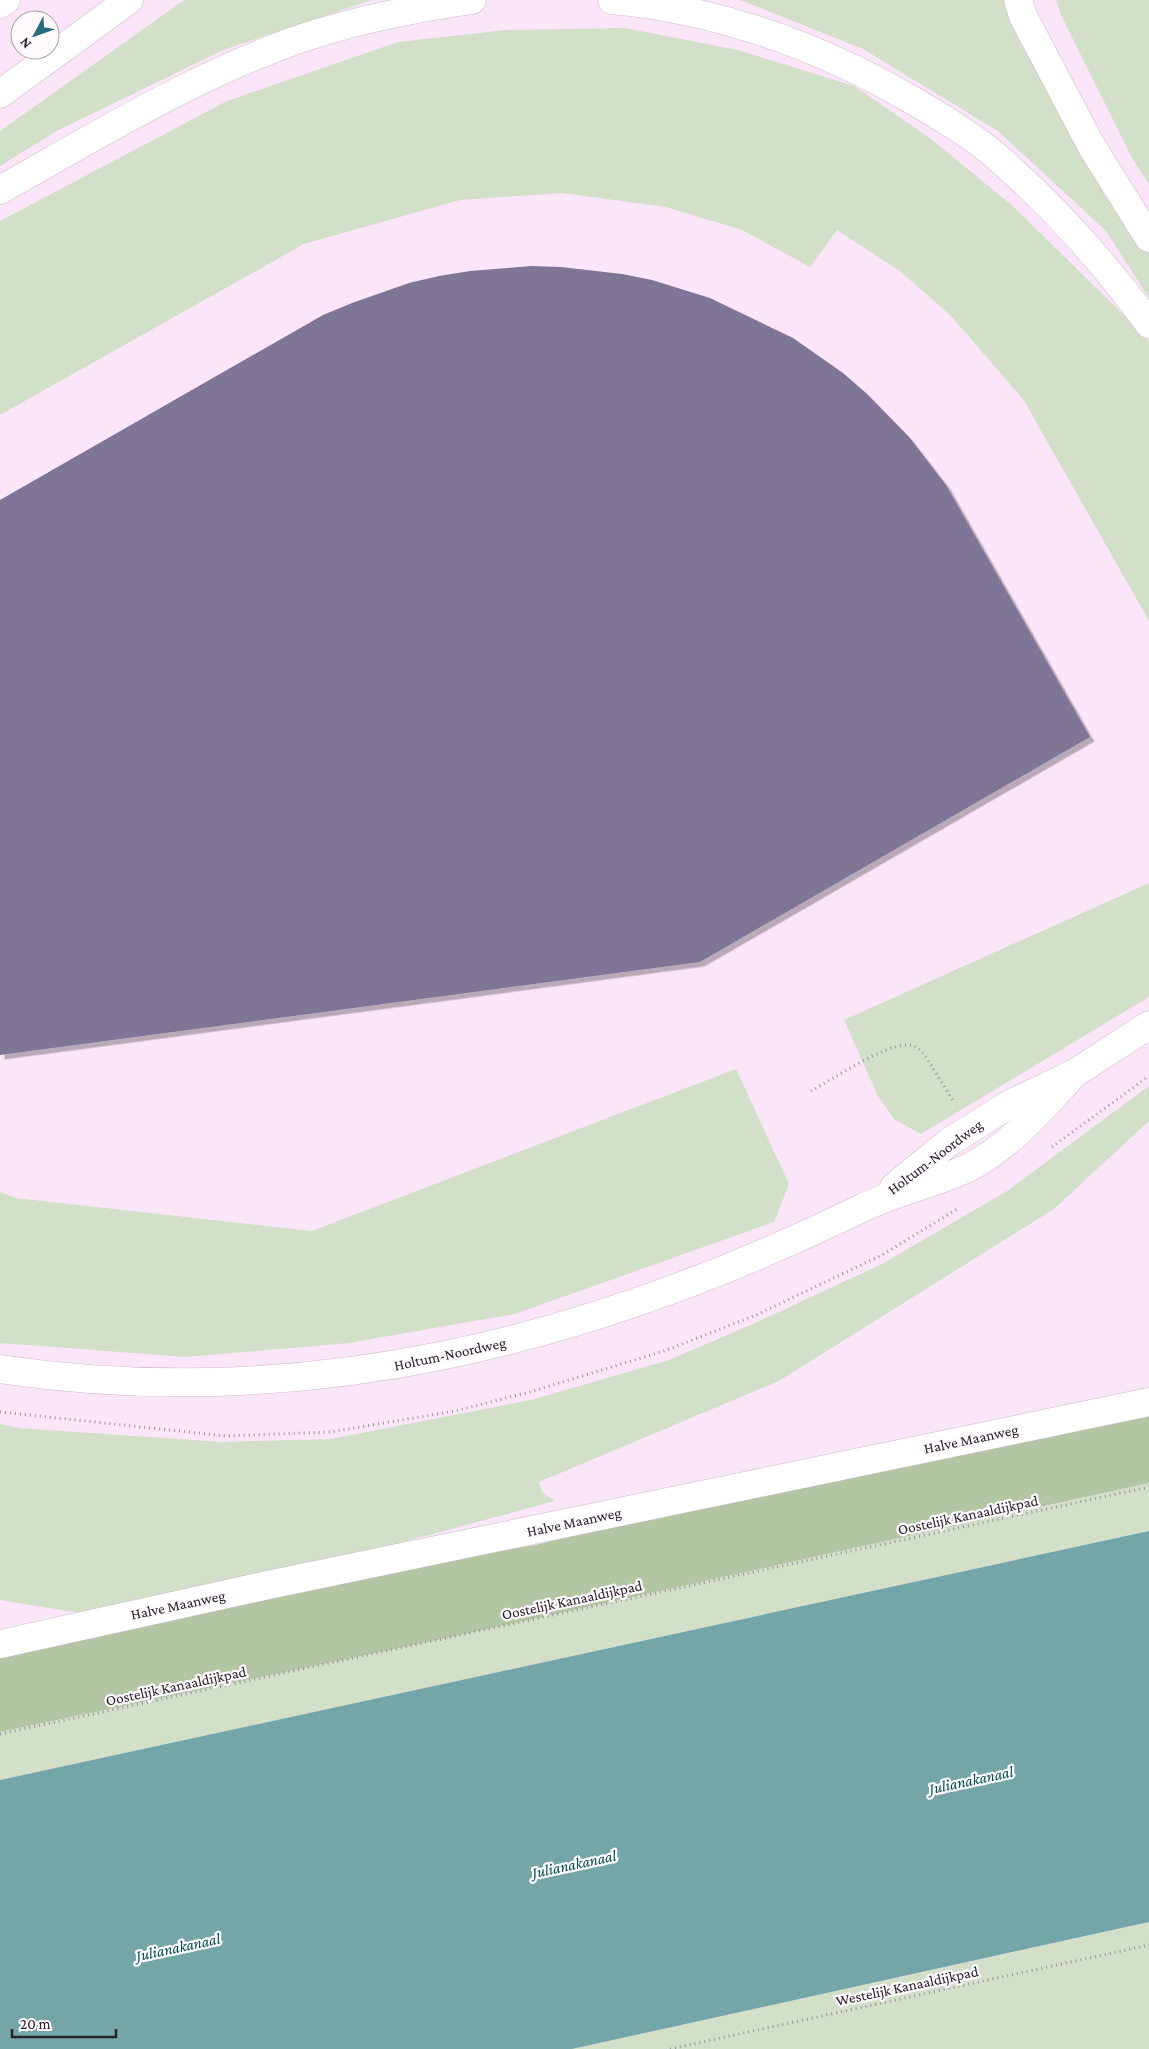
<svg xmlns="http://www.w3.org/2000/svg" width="1149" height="2049" font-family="'Crimson Pro',serif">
  <defs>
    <filter id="shadow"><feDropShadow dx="4.5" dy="4.5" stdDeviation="0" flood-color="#0004"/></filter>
  </defs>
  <rect width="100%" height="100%" fill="#fbe6f9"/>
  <g fill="#d2dfc9">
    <path d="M184 0H372L223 50 55 132 0 166V131Z"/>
    <path d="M740 0H1009L1149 250V298L1106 231 998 131 863 49Z"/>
    <path d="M1056 0H1149V184L1132 158 1061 15Z"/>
    <path d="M625 28 738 50 854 86 930 138 1014 207 1146 337 1149 342V621L1023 399 950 315 901 272 837 230 810 267 742 230 666 207 562 193 460 200 304 244 0 415V221L227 101 398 42 506 30Z"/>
    <path d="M1149 883V997L921 1134 894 1119 878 1096 844 1020Z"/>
    <path d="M736 1069 789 1184 774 1222 515 1314 349 1343 186 1357 0 1343V1192L16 1198 312 1231Z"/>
    <path d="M1149 1086V1121L1054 1209 779 1381 539 1482 542 1492 555 1501 118 1619 0 1600V1424L20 1428 222 1442 331 1439 531 1400 669 1360 755 1323 882 1264 1007 1191Z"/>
    <path d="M1149 1483V1531L0 1780V1732L456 1636Z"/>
    <path d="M1149 1922V2049H572L1118 1929Z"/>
  </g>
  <path fill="#b2c6a3" d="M1149 1410V1483L456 1636 0 1732V1644L118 1619 535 1545 732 1498Z"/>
  <path fill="#74a6a8" d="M1149 1531V1922L572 2049H0V1780Z"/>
  <path fill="#7e7497" filter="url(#shadow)" d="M531 266 561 267 622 274 652 280 710 298 793 338 843 373 866 393 909 437 946 485 1090 737 700 962 0 1055V500L323 315 352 303 409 283 439 276 470 271Z"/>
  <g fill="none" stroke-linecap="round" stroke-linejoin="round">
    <defs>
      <path id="street" d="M0 1644 268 1585 1149 1402"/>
      <g id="primary">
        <path d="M894 1187 949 1142 1010 1104 1075 1073 1149 1025"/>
        <path d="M0 1369C304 1414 587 1342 860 1209 894 1192 933 1184 968 1168 1010 1147 1043 1107 1075 1073"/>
      </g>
      <g id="highway">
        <path d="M612 0C720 10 819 46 912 100 938 115 967 132 991 152 1050 202 1103 261 1149 324"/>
        <path d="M1018 0 1023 16 1092 147 1149 238"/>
        <path d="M0 4 6 0"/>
        <path d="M0 94 129 0"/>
        <path d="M0 190C94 137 189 79 291 42 350 21 410 9 472 0"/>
      </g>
    </defs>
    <use href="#street" stroke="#ccb8cb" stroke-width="29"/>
    <use href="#primary" stroke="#ccb8cb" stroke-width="29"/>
    <use href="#highway" stroke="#ccb8cb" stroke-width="29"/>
    <g stroke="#9f8f9d" stroke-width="3" stroke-dasharray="1 4" stroke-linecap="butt">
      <path d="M811 1091C835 1078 881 1046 907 1045 914 1044 919 1049 924 1054L954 1102"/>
      <path d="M1052 1147 1149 1076"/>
      <path d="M0 1412 226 1436 330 1432 455 1411 530 1392 667 1350 756 1315 882 1255 959 1208"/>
      <path d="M0 1734 1149 1487"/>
      <path d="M670 2049 1149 1945"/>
    </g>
    <use href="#street" stroke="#fff" stroke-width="28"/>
    <use href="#primary" stroke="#fff" stroke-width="28"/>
    <use href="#highway" stroke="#fff" stroke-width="28"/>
  </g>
  <g text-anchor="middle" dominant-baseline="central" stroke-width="4.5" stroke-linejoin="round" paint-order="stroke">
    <g font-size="15" fill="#282027" stroke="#fdf9fd">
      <text transform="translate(935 1157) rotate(-37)">Holtum-Noordweg</text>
      <text transform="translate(450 1354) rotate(-12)">Holtum-Noordweg</text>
      <text transform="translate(971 1439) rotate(-12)">Halve Maanweg</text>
      <text transform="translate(968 1515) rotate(-12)">Oostelijk Kanaaldijkpad</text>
      <text transform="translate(574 1522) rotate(-12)">Halve Maanweg</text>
      <text transform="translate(572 1600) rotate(-12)">Oostelijk Kanaaldijkpad</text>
      <text transform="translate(178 1605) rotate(-12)">Halve Maanweg</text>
      <text transform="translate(176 1686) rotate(-12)">Oostelijk Kanaaldijkpad</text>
      <text transform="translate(907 1986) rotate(-12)">Westelijk Kanaaldijkpad</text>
    </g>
    <g font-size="16" font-style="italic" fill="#004e52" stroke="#fdf9fd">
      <text transform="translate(971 1780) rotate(-12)">Julianakanaal</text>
      <text transform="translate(574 1864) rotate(-12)">Julianakanaal</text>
      <text transform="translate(178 1947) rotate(-12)">Julianakanaal</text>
    </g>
  </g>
  <g transform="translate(35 35) rotate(229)"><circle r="24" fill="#fdf9fd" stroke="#a8a2a7"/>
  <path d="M0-4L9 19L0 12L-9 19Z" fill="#276c7c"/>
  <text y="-8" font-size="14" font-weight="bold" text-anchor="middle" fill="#282027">N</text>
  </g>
  <path d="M12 2029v8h104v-8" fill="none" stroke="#282027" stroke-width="2.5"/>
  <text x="20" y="2029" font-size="15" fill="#282027" stroke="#fdf9fd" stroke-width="4" paint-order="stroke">20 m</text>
</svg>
